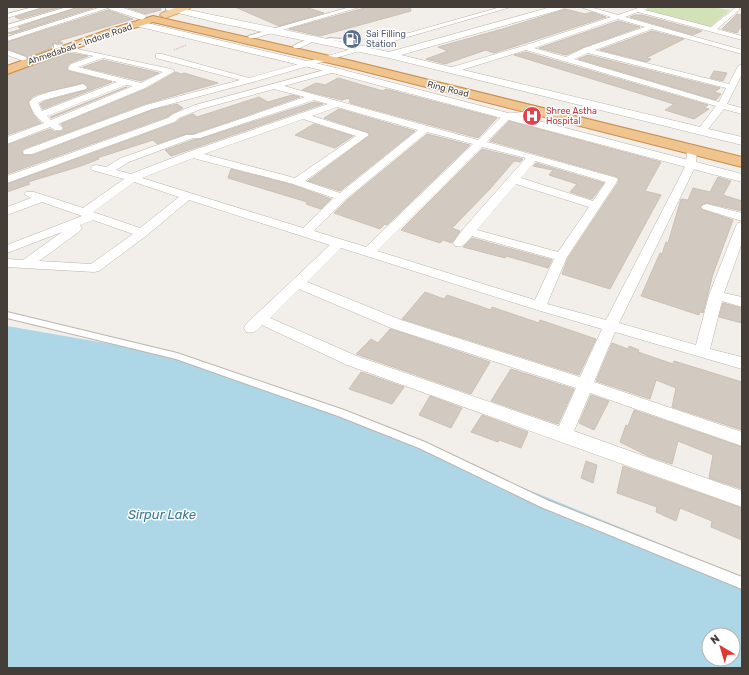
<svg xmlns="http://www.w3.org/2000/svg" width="749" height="675" font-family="Rubik,sans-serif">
  <rect width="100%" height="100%" fill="#f2eee9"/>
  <path fill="#d3e1b7" d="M653 7H711L730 10 709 28 644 11Z"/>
  <path fill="#add6e7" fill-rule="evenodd" d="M7 326 157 352 281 389 742 577V668H7ZM709 635H733V659H709Z"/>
  <g fill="#d2c9c0" stroke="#ccc0b4">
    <path d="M44 7H62L20 19 15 17Z"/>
    <path d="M78 7H96L11 34 8 33 22 29 18 27Z"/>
    <path d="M125 7H160L161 10 146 14Z"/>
    <path d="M235 7H305L324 13 279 26Z"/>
    <path d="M368 7H410L411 11 320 36 289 29Z"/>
    <path d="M565 9 585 14 592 12 606 17 494 53 486 50 445 64 426 59 448 51 438 47 506 28 563 10Z"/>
    <path d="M108 10 133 19 58 41 63 43 60 44 53 43 52 46 48 48H52L28 57 7 49V42Z"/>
    <path d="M737 14 742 15V25L737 33 722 29Z"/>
    <path d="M635 15H642L702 31 693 35 630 17Z"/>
    <path d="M618 21 640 27 584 47 566 55 539 48Z"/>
    <path d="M652 31 684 39 646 58 651 59 647 62 600 50Z"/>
    <path d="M526 52 708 105 704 108 709 109 694 119 665 110 674 104 514 55Z"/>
    <path d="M69 53 88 56 70 63 67 67 69 71 112 82 43 109 40 104 45 101 86 90 88 87 83 83 38 94 32 97 28 103 33 114 41 123 7 135V75Z"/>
    <path d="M588 55 720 88 714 92 721 94 716 100 578 59Z"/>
    <path d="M103 60 159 73 141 81 83 67Z"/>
    <path d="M714 71 727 73 723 81 710 78Z"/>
    <path d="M176 72 181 74 184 73 218 83 145 104 23 149 22 151 23 155H33L152 110 177 104 183 108 167 117 7 174V145L50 129 55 132 62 131 64 128 61 124 146 89Z"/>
    <path d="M338 78 383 91 386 89 497 118 478 138 350 103 349 98 342 100 302 90 316 83 325 85Z"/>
    <path d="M126 87H127L51 118 50 117Z"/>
    <path d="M292 95 300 97 193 134H186L157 144 153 140 97 158 99 159 81 166 28 182 30 184 7 192V184L175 123 180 119 193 114 197 117 259 97 268 102Z"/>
    <path d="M314 102 323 104 171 156 165 150 193 140 200 139Z"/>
    <path d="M339 109 415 131 340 191 308 181 370 135 367 132 324 118Z"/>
    <path d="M509 121 661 162 645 191 661 195 610 289 562 274 568 258 619 181 618 177 490 141Z"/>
    <path d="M314 124 353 136 335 148 295 135Z"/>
    <path d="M427 134 470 145 387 225 385 224 380 229 334 213 347 200Z"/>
    <path d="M482 149 523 159 520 162 514 161 490 189 452 228 460 231 452 243 443 240 440 243 401 230Z"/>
    <path d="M536 163 604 183 592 199 570 192 577 184 549 175 553 170 533 166Z"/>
    <path d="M231 169 293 185 331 199 321 209 306 204 307 202 228 178Z"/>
    <path d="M718 177 731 181 723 195 742 201V211L707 203 703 204 700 207 703 210 733 220 713 274 703 313 700 312 699 315 641 296 660 253 662 254 666 242 668 243 681 199 688 200 693 188 710 192Z"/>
    <path d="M472 238 552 260 548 268 506 256 505 258 463 247Z"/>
    <path d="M425 292 444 299 447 295 491 310 492 307 539 323 540 320 596 339 579 375 402 319Z"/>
    <path d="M723 303 742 308V323L719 317Z"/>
    <path d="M390 329H391L490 362 471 394 356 354 371 339 378 343Z"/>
    <path d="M612 343 628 349 629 346 639 350 638 352 673 364 674 361 742 382V430L672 407 676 388 656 380 650 399 596 381Z"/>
    <path d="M511 369 574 389 558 424 491 401Z"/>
    <path d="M361 372 404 387 392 404 349 389Z"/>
    <path d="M591 395 609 401 594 430 579 423Z"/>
    <path d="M430 396 462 408 451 428 419 415Z"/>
    <path d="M634 410 742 447V489L709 478 713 455 678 441 672 464 648 456 620 442 626 425 628 426Z"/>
    <path d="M482 415 528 432 521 448 499 440 498 442 471 432Z"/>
    <path d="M586 461 597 465 593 483 581 478Z"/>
    <path d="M623 466 742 508V540L711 527 712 521 680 508 676 521 656 512 657 507 617 493Z"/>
  </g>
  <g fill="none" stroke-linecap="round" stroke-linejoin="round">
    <defs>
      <g id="service">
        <path d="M330 38 342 39 349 43 345 48 343 47 345 43C336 39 328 40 319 42L317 41Z"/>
        <path d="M7 312 177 353 344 410 425 442 549 501 742 577V589L541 507 419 448 338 416 176 359 7 318Z"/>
      </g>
      <g id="minor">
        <path d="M33 7H43L7 18V14Z"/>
        <path d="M67 7H77L7 29V25Z"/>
        <path d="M101 7H111L7 41V37Z"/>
        <path d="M350 7H360L255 38H249L248 36Z"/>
        <path d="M501 7H511L253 82 152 109 32 154H24L23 152 24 150 146 105 240 80 156 58V54H162L249 78Z"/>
        <path d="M580 7H590L618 15 641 7H650L645 10 711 27 735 8H739V10L717 29 742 36V40L638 12 625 17 742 50V54L652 29 595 50 729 84 738 66 742 64V74L727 104 742 108V114L724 109 704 134H698L696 132 716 106 526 50 455 72H452L448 70 449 68 523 46 611 17ZM618 19 645 27 584 48 566 57 534 48ZM588 53 726 88 719 102 574 59Z"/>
        <path d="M309 38H312L316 40 300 48H294L293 46Z"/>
        <path d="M54 44 171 69 175 71 145 88 58 124 63 128 61 130H55L50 127 7 144V137L44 123C36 117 32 111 29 102 37 92 70 88 83 84L87 87 86 89 44 100 38 103 42 111 117 82 69 70 68 68 71 64 94 56 54 48ZM103 58 163 72 141 83 78 67ZM126 85 133 86 51 120 47 116Z"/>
        <path d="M7 50 26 57 27 59 23 61 7 55Z"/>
        <path d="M332 68 336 70 335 72 284 86 478 140 504 114 543 110 545 112 543 114 510 118 487 142 617 178 618 180 567 257 547 304 606 320 686 165 687 149 688 147H696L697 149 696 165 619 323 696 345 709 295 736 226 738 223 742 222V243L724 293 742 297V307L722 301 710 349 742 357V369L615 332 594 382 742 432V446L590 393 574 431 742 491V507L347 365 262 325C257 331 254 334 246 332L244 328 246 324 330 245 189 200 146 236 99 271 94 272 7 267V259L23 260 62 232 7 253V245L82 216 42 202 7 215V207L31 198 24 194 26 192H34L83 208 124 179 92 170 91 168 92 166 96 165 106 167 121 158 186 135H193L305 97 274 89 201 109 179 118 174 122 7 183V176L168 118 173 114 195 105ZM314 100 328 104 188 152 131 174 116 170 129 162 193 138H200ZM337 107 418 130 340 193 305 181 369 135 367 133 312 116ZM303 119 356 136 295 178 204 154ZM427 132 473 144 366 247 314 231 346 199ZM482 147 526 158 464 228 453 243 455 246C464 248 466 242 472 236L554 259 535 300 377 251ZM193 158 293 184 334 198 303 228 142 178ZM535 161 606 182 593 201 521 178ZM134 182 179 197 140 228 93 212ZM516 184 589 207 558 252 477 230ZM93 220 133 234 91 264 39 261 80 231 82 228 80 225ZM341 248 534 309 602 329 580 377 401 320 307 282ZM299 289 391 328 576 388 559 426 359 357 270 318Z"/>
        <path d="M707 204 742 213V221L703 209 701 207 703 205Z"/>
      </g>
      <g id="tertiary">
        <path d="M108 7H120L145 15 146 17 142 20 109 9Z"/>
        <path d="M166 7H175L389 52 551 7H564L563 9 401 55 742 137V145L389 58 219 23 166 10Z"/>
        <path d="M139 21 336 68 742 174V182L329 72 136 26 135 24Z"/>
      </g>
      <path id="primary" d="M177 7H191L189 9 168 17 165 18 160 15 162 13Z"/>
      <path id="trunk" d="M153 16 352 61 742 157V167L351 68 153 22 115 34 7 74V66L107 30Z"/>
    </defs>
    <use href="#service" stroke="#bcb5ac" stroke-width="2"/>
    <use href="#minor" stroke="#bcb5ac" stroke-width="1"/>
    <use href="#tertiary" stroke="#bcb5ac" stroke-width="1"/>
    <use href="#primary" stroke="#d5ac74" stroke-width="2"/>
    <use href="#trunk" stroke="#ca8c4b" stroke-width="2"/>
    <path stroke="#bcaf9f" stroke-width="1" stroke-dasharray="1 1" stroke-linecap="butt" d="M174 50 186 45"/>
    <use href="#service" fill="#fff" fill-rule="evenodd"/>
    <use href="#minor" fill="#fff" fill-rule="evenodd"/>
    <use href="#tertiary" fill="#fff" fill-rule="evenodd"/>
    <use href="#primary" fill="#f2d1a2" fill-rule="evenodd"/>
    <use href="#trunk" fill="#efc48e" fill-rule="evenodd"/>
  </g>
  <defs>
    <symbol id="fuel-disc" viewBox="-11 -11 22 22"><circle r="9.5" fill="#5c6f8a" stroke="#fff"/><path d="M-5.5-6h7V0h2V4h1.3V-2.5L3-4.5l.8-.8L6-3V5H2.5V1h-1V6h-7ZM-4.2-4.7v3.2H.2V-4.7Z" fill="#fff"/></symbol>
    <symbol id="hospital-disc" viewBox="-11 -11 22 22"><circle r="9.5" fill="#e0444e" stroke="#fff"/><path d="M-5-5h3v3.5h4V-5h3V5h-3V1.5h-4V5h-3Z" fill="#fff"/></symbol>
  </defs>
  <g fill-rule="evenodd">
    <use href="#fuel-disc" x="341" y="28" width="22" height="22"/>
    <use href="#hospital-disc" x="521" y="105" width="22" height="22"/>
  </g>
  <g text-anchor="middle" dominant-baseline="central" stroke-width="3" stroke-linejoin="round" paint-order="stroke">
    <g font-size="9" fill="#4e5e75" stroke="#fff" text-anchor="start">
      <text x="366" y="34">Sai Filling<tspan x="366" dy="10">Station</tspan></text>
    </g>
    <g font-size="9" fill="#453e38" stroke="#fff">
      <text transform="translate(80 44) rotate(-19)">Ahmedabad - Indore Road</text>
      <text transform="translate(448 89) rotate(14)">Ring Road</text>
    </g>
    <g font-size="9" fill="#be3a42" stroke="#fff" text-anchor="start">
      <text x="546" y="111">Shree Astha<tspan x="546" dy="10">Hospital</tspan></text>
    </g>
    <g font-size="13" font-style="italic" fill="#3a7994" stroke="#fff">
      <text x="162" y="514">Sirpur Lake</text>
    </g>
  </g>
  <rect width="749" height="675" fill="none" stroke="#453e38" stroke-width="16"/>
  <g transform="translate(721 647) rotate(322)"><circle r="19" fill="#ffffff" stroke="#b5b2af"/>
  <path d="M0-3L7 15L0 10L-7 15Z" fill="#df3833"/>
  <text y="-6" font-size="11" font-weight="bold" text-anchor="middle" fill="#453e38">N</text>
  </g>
</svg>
